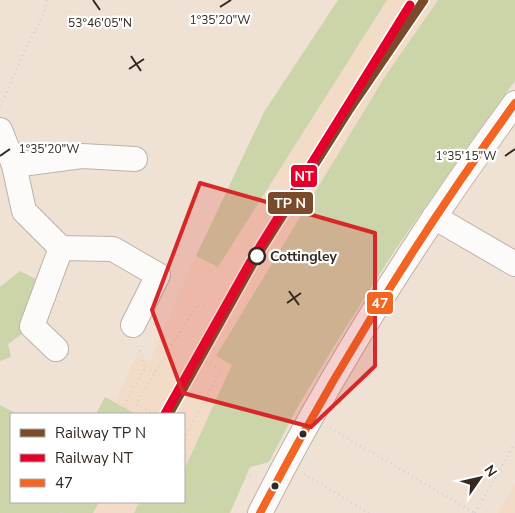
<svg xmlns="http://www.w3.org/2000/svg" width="515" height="513" font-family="'Nunito Sans',sans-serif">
  <rect width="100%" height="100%" fill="#efe2d5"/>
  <g fill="#f3dcc7">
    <path d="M387 0H438L384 78 216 356 233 365 184 470V414H136L115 402 136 356 150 361 196 256 218 266Z"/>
    <path d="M515 483V513H498Z"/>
    <path d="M99 502H139L134 513H93Z"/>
  </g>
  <g fill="#ccd4aa">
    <path d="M338 0H387L218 267 196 256 264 112Z"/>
    <path d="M438 0H515V81L476 134 393 253 333 348 296 410 269 462 250 467 230 513H134L139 502H184V470L232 365 216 356 384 78Z"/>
    <path d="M20 271 38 280 23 333 8 344 11 357 0 361V287Z"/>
    <path d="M105 397 136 414H96Z"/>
    <path d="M0 405 17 414H11V502H99L93 513H0Z"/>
  </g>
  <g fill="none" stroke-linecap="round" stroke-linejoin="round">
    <defs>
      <g id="minor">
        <path d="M0 130 14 165 82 156 135 159"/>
        <path d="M14 165 24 211 61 248 113 249 158 275 133 325"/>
        <path d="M434 217 515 264"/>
        <path d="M56 349 32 326 61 248"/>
        <path d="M260 513C333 369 419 233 515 103"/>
      </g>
    </defs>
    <use href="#minor" stroke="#bcb2a7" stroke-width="26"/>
    <g stroke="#d6d2ce" stroke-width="3" stroke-dasharray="1 4" stroke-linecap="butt">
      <path d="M0 106 24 52 44 14 47 0"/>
      <path d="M145 368 155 373"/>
      <path d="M119 414 145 368 139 346"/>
      <path d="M155 414 136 404 197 304 205 307"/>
      <path d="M330 428 475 513"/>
      <path d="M184 439 221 369 206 362"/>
      <path d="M304 474 369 513"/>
      <path d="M180 502 184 513"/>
      <path d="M180 505 254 475"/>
      <path d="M61 513 68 502"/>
      <path d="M475 513 515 443"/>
    </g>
    <use href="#minor" stroke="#fdfbf9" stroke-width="24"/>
    <defs>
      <path id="bus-1" d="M260 513C335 370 420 234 515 103"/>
    </defs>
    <use href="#bus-1" stroke="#fff" stroke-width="11"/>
    <use href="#bus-1" stroke="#f26522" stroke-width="8"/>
    <defs>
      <path id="rail-1" d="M169 414 257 256 349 110 424 0"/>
      <path id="rail-2" d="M165 414 251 261 410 5"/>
    </defs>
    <use href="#rail-1" stroke="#fff" stroke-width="12"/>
    <use href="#rail-2" stroke="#fff" stroke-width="12"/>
    <use href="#rail-1" stroke="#7a4b2a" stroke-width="9"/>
    <use href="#rail-2" stroke="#e4002b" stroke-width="9"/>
  </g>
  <path fill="#d62828" fill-opacity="0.2" stroke="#d62828" stroke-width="4" stroke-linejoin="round" d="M200 183 375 233V366L311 427 183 393 152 310Z"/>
  <path fill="none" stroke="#332921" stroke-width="2" d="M93 0 100 10M220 7 231 0M131 56 141 71M129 69 144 59M0 156 10 149M505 156 515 149M289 291 299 305M287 303 301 293"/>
  <circle fill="#fff" stroke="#332921" stroke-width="2.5" cx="257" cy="256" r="8"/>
  <g fill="#332921" stroke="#fff" stroke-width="2">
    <circle cx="303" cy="434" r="4.5"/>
    <circle cx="275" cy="486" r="4.5"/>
  </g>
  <g text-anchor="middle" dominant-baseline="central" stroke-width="4.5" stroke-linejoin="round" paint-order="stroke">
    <g font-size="14" font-weight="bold" fill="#332921" stroke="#fff" text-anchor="start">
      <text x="270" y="256">Cottingley</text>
    </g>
  </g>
  <g font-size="12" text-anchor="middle" fill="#332921" stroke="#fff" stroke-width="4.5" stroke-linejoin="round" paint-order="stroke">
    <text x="220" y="24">1°35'20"W</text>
    <text x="100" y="27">53°46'05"N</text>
    <text x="49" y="153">1°35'20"W</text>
    <text x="466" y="160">1°35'15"W</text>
  </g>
  <g stroke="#fff" stroke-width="2">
    <rect x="290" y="164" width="28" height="24" rx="5" fill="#e4002b"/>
    <rect x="267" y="191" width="47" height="24" rx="5" fill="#7a4b2a"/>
    <rect x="366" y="291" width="28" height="24" rx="5" fill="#f26522"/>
  </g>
  <g font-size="14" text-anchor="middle" font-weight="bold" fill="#fff">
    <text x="304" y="181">NT</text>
    <text x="290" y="208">TP N</text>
    <text x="380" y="308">47</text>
  </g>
  <rect x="10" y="413" width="175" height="90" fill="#ffffff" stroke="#ada9a6"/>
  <rect x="20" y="429" width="25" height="8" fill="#7a4b2a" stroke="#ada9a6"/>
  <text x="55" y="438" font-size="15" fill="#332921">Railway TP N</text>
  <rect x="20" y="454" width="25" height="8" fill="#e4002b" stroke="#ada9a6"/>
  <text x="55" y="463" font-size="15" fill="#332921">Railway NT</text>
  <rect x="20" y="479" width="25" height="8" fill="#f26522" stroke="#ada9a6"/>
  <text x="55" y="488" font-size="15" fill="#332921">47</text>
  <g transform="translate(480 478) rotate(56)" stroke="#ffffff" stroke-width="4" paint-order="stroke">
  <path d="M0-4L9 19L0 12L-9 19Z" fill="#332921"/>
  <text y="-8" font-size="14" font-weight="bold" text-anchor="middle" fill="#332921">N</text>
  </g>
</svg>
